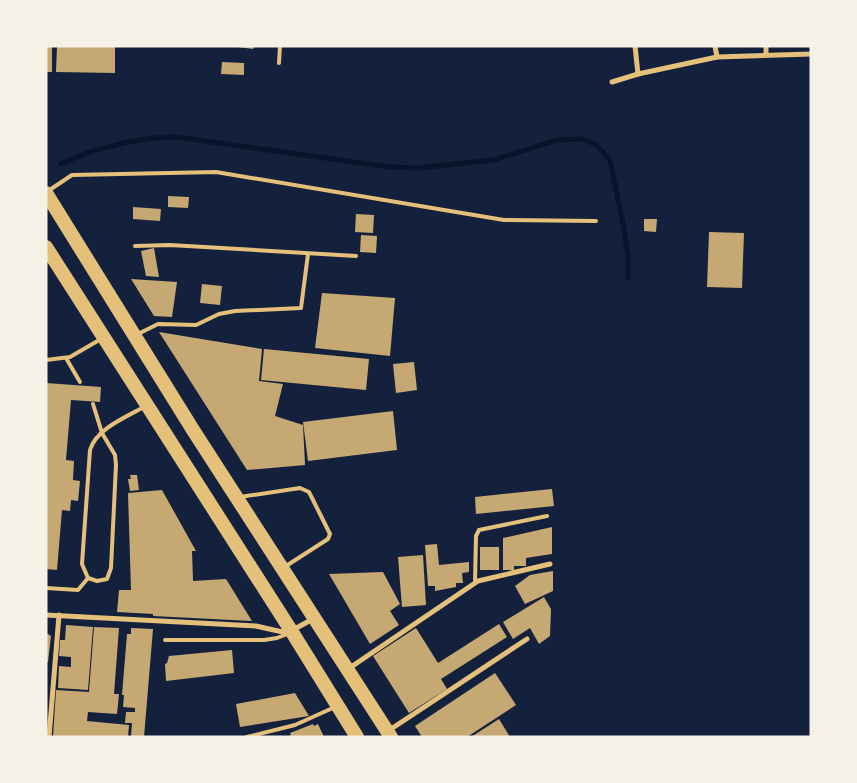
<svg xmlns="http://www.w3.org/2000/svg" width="857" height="783" font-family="Rubik,sans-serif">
  <rect width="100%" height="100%" fill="#14213d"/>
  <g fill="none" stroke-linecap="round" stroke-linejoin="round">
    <path stroke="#0b132b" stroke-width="5" d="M61 164C91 149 143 136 177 137L389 167 418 168 493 160 557 140 582 139 597 145 610 161 624 229 628 256V278"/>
  </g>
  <g fill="#c6a872">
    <rect x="46" y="46" width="6" height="26"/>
    <path d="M57 46H115V73L56 72Z"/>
    <path d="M231 46H254L253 49Z"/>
    <path d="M222 62 244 63V75L221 74Z"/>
    <path d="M168 196 189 197 188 208 168 207Z"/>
    <path d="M133 207 161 209 160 221 133 219Z"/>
    <path d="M356 214 374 215 373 233 355 232Z"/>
    <path d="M644 219H657L656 232 644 231Z"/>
    <path d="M709 232 744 233 742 288 707 287Z"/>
    <path d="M361 235 377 236 376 253 360 252Z"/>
    <path d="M154 248 159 277 146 276 141 251Z"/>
    <path d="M131 279 177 282 172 317 154 316Z"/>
    <path d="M202 284 222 286 220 305 200 303Z"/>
    <path d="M322 293 395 298 390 356 315 348Z"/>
    <path d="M159 332 262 349 259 381 283 384 275 416 303 425 305 465 247 470Z"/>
    <path d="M264 349 369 359 366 390 261 380Z"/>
    <path d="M414 362 417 390 396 393 393 364Z"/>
    <path d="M46 383 101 387 100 402 71 400 66 460 74 461 73 480 80 481 78 501 71 500 70 511 62 510 57 570 46 569Z"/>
    <path d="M393 411 397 450 308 461 303 422Z"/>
    <path d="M130 475H137L139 490 130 491 128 479H131Z"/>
    <path d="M552 489 554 506 476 514 475 497Z"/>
    <path d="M162 490 196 551H192L193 581 226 579 252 621 153 616V614L117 612 119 590H131L128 493Z"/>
    <path d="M552 527V554L526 558V566H514V570H503V538Z"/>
    <path d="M437 544 439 565 469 562V572L462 573 463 583H456V587L435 591V586H428L425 545Z"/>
    <rect x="480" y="547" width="19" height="23"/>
    <path d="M423 555 426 605 402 607 398 557Z"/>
    <path d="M553 571V591L525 604 515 586 530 575Z"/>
    <path d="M383 572 400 604 390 611 399 625 370 644 329 574Z"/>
    <path d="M544 597 551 609 550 636 539 644 530 628 513 639 503 622Z"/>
    <path d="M499 624 507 637 441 679 447 689 409 713 373 656 416 628 438 663Z"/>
    <path d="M66 625 93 627 88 690 58 688 59 666 71 667V657L59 656 60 640H65Z"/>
    <path d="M94 627 119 628 114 694H119L117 714 88 712 87 721 129 725 128 737H53L56 690 89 692Z"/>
    <path d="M131 628 153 629 144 737H131L132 723H125L126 712H135V708L123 707 124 695H122L127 634H131Z"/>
    <path d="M46 633 51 636 48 662H46Z"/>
    <path d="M232 650 234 673 166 681 165 664 167 663 169 656Z"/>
    <path d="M495 673 516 705 467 737H422L415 726Z"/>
    <path d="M295 693 309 716 240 727 236 704Z"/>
    <path d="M499 719 510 737H471Z"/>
    <path d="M313 724 314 726 318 724 324 737H288L291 735 290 733Z"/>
  </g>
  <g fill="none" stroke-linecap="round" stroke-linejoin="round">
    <g stroke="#e5c07b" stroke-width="4">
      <path d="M279 63 280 46"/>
      <path d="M48 191 72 175 216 172 504 220 596 221"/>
      <path d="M135 246 170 245 356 256"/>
      <path d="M136 335 158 324 196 325 219 314 235 311 301 308 308 254"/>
      <path d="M66 358 80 382"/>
      <path d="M46 360 70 357 101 339"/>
      <path d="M93 404 102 433 115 455 116 465 111 568 107 579 97 581 88 578 82 564 90 450C96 429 126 417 144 407"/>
      <path d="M240 497 300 488 309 492 330 534 328 539 286 566"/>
      <path d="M475 583 476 536 479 530 547 516"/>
      <path d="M46 588 78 590 88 578"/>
      <path d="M165 640H264L277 638 290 633"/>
      <path d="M247 737 295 725 335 707"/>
    </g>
    <g stroke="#e5c07b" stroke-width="5">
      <path d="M635 46 638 74"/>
      <path d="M715 46 717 57"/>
      <path d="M766 46V55"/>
      <path d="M612 82 638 74 717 57 811 54"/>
      <path d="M46 615 256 626 287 633 313 619"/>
      <path d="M348 669 478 581 550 564"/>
      <path d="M388 731 527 639"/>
      <path d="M49 737 59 615"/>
    </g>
    <g stroke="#e5c07b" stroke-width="14">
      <path d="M46 193 193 430 391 737"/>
      <path d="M46 247 292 632 357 737"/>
    </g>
  </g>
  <rect width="857" height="783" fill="none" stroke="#f6f1e7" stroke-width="95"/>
</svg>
